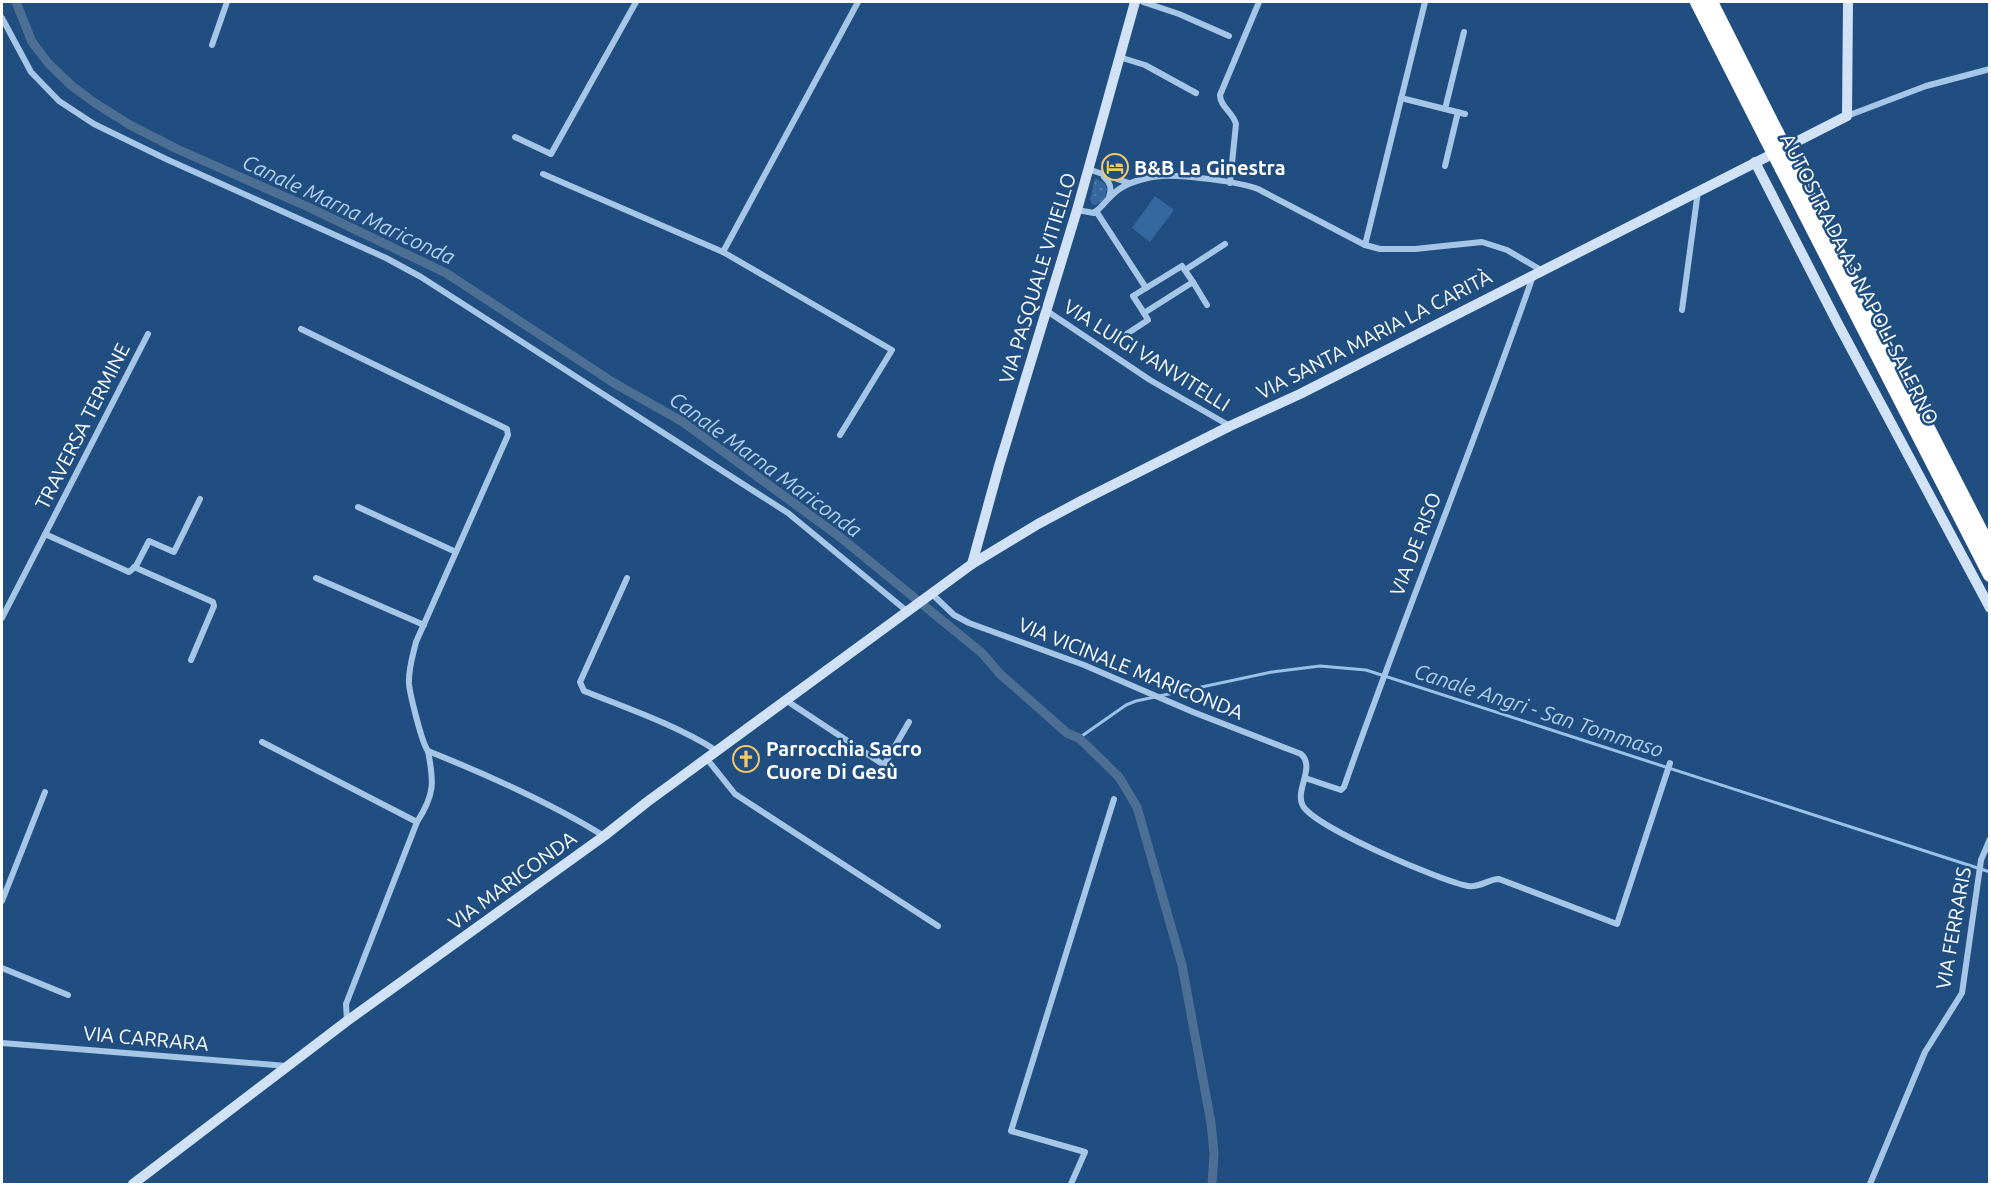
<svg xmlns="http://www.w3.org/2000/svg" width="1991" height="1186" font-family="Ubuntu,sans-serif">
  <defs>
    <pattern id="grass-dots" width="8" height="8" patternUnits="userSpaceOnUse" patternTransform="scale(1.5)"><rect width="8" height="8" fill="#35689e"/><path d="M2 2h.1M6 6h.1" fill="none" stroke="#537fad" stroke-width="1.8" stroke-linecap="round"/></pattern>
  </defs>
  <rect width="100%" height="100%" fill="#214e80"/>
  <path fill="url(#grass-dots)" d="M1095 178 1104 183 1107 188 1105 198 1096 205 1092 204 1090 199Z"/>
  <path fill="#35689e" d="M1155 196 1174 210 1150 242 1132 228Z"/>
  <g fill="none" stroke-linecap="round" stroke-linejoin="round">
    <path stroke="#9ac2e9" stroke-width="3" d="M1079 738 1126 705 1136 701 1272 672 1320 666 1366 670 1990 872"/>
    <path stroke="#4e6f94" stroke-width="9" d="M16 2 32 42 49 64 72 86 95 103 130 125 177 149 306 206 446 273 614 383 683 422 840 537 982 653 1000 674 1067 733 1079 738 1119 777 1137 807 1182 965 1211 1123 1214 1154 1212 1184"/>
    <g stroke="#a6c6e8" stroke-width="6">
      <path d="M1143 2 1179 14 1229 36"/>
      <path d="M2 18 31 72 59 101 94 124 166 159 386 258 421 277 788 513 908 612"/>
      <path d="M212 45 227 2"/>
      <path d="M1119 57 1145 65 1196 93"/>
      <path d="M1401 98 1465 114"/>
      <path d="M1445 109 1464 32"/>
      <path d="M1847 116 1926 86 1990 69"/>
      <path d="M515 137 551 154 636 2"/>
      <path d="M1445 166 1458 112"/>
      <path d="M1088 169 1129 183"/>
      <path d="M543 174 723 252 892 350 840 435"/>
      <path d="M1104 177C1111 183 1112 189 1109 197"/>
      <path d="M1230 183 1236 124C1233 112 1220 107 1220 95L1259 2"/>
      <path d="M1077 210 1094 213C1104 206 1110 194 1121 188 1132 181 1149 177 1161 176 1180 174 1241 182 1258 189L1365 245 1380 249H1415L1482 242 1507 250 1541 270"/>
      <path d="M1096 211 1146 288"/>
      <path d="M1365 245 1425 2"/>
      <path d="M723 252 858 2"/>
      <path d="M1182 266 1193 282 1144 313 1133 296Z"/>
      <path d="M1185 270 1225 244"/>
      <path d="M1193 282 1207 305"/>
      <path d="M1682 310 1698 191"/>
      <path d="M1047 311 1150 380 1230 426"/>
      <path d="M301 329 507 429 508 435 416 642C413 655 408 670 409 684 410 694 422 744 428 751 488 775 549 802 604 836"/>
      <path d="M1116 341 1148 320 1144 313"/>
      <path d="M358 507 456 552"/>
      <path d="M45 534 129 572 136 566 149 541 174 552 200 499"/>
      <path d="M134 567 213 602 214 606 191 660"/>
      <path d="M316 578 424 625"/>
      <path d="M627 578 580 682 584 691C629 709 676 725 717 751"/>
      <path d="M932 594 954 615 969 623 1084 665 1193 712 1301 754C1316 767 1294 791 1303 806 1316 828 1441 881 1468 886 1480 888 1488 879 1499 879L1617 924 1670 763"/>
      <path d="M2 618 148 334"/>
      <path d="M787 701 884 765 909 722"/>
      <path d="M262 742 417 822 346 1004 347 1021"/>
      <path d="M707 759 735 794 938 926"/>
      <path d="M1305 778 1341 790 1344 787C1404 616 1473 448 1533 276"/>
      <path d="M417 822C435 794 434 782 428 751"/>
      <path d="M2 901 45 792"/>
      <path d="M2 968 68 995"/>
      <path d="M2 1043 287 1066"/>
      <path d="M1071 1184 1085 1152 1011 1131 1114 799"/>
      <path d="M1870 1184 1925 1052 1962 993 1981 860 1990 839"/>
    </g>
    <g stroke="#d1e2f6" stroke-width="10">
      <path d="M1755 162 1837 322 1990 608"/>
      <path d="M972 564 999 466 1077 210 1135 2"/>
      <path d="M133 1184 347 1021 604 836 647 802 972 564 1038 524 1083 500 1230 426 1300 394 1847 116 1848 2"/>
    </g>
    <g stroke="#fff" stroke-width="14">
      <path d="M1697 2 1766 138"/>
      <path d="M1711 2 1777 133"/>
      <path d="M1792 163 1990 549"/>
      <path d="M1782 169 1990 575"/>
    </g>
    <g stroke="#fff" stroke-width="14">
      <path d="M1777 133 1792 163"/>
      <path d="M1766 138 1782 169"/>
    </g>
  </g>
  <defs>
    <symbol id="hotel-ring" viewBox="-11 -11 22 22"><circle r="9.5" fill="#214e80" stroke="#f4c768" stroke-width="1.5"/><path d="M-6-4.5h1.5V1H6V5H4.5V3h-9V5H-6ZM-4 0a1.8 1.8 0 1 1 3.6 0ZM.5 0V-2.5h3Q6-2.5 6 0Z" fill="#f4c768"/></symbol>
    <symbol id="church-ring" viewBox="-11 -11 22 22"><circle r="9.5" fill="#214e80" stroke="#f4c768" stroke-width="1.5"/><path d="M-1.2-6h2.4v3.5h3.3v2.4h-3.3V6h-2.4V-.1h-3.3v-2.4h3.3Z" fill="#f4c768"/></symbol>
  </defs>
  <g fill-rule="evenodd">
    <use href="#hotel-ring" x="1100" y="152" width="30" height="30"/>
    <use href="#church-ring" x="731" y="744" width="30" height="30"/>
  </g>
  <g text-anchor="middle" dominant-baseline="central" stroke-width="5" stroke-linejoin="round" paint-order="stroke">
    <g font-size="20" font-weight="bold" fill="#fff" stroke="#214e80" text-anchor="start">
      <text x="1134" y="167">B&amp;B La Ginestra</text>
      <text x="766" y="748">Parrocchia Sacro<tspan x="766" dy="23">Cuore Di Gesù</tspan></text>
    </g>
    <g font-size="20" fill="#fff" stroke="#214e80">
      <text transform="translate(1037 278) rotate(-73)">VIA PASQUALE VITIELLO</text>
      <text transform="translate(1860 279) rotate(63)">AUTOSTRADA A3 NAPOLI-SALERNO</text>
      <text transform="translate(1374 334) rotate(-27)">VIA SANTA MARIA LA CARITÀ</text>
      <text transform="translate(1147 355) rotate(32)">VIA LUIGI VANVITELLI</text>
      <text transform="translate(82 426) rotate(-63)">TRAVERSA TERMINE</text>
      <text transform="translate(1415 544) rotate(-69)">VIA DE RISO</text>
      <text transform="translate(1131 668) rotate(22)">VIA VICINALE MARICONDA</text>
      <text transform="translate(512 880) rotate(-36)">VIA MARICONDA</text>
      <text transform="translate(1953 928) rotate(-80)">VIA FERRARIS</text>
      <text transform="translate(146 1038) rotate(5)">VIA CARRARA</text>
    </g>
    <g font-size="21" font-style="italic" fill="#b2d0ef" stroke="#214e80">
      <text transform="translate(349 209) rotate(25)">Canale Marna Mariconda</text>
      <text transform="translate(766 464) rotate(36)">Canale Marna Mariconda</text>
      <text transform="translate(1539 710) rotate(18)">Canale Angri - San Tommaso</text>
    </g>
  </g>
  <rect width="1991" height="1186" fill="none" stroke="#ffffff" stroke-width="6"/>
</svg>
